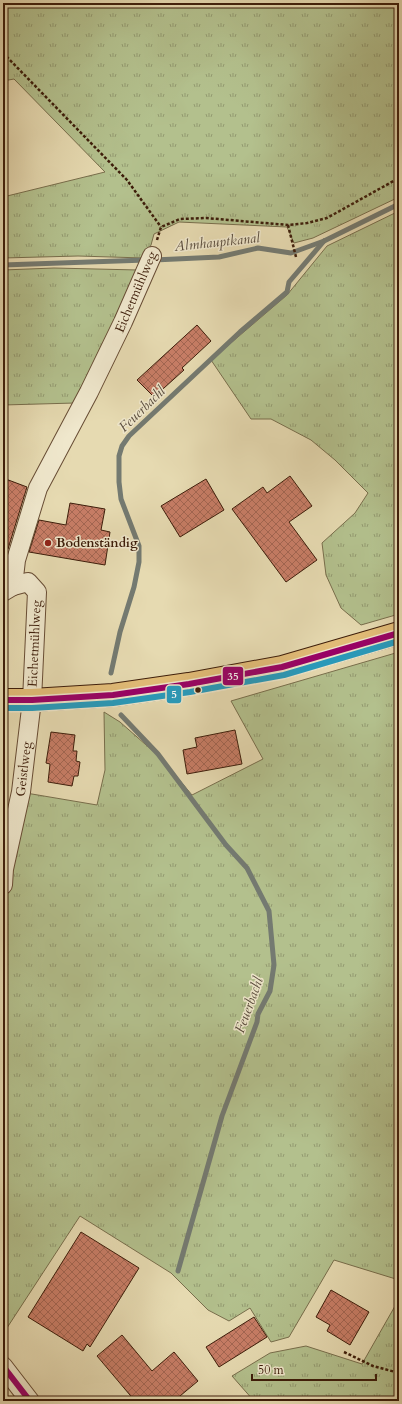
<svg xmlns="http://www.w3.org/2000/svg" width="402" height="1404" font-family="Cardo,serif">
  <defs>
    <pattern id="grass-tufts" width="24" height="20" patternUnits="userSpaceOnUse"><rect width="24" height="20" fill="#b3c08d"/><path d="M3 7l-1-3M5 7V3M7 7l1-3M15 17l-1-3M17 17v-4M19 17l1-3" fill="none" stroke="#939b71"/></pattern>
    <pattern id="building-cross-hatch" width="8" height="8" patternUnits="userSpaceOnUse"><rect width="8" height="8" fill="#c77d66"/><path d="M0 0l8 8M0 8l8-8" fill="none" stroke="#a36652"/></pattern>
  </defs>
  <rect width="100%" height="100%" fill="#e6dab1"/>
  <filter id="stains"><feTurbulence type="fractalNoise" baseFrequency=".005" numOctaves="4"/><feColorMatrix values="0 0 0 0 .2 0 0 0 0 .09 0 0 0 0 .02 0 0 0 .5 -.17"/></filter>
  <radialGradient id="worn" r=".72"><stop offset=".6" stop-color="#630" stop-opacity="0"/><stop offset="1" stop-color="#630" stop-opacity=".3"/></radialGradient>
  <g fill="url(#grass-tufts)" stroke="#786e4c">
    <path d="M3 3H399V197L313 238 294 243 287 227 179 222 154 234 151 245 144 258 78 256 3 258V197L105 172 14 79 3 81Z"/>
    <path d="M399 211V614L361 625 341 608 326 575 322 543 355 513 368 493 335 460 311 440 271 419H251L211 360 287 295 327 246Z"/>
    <path d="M54 268 138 270 75 403 3 405V270Z"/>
    <path d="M399 652V1280L334 1260 289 1337 271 1342 250 1308 229 1321 208 1310 171 1273 80 1216 3 1334V840L26 793 97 805 105 770 104 712 120 722 162 759 192 795 263 759 231 701Z"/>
    <path d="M399 1299V1401H254L232 1376 270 1353 306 1346 362 1364Z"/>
  </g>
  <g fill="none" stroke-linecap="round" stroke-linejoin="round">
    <g stroke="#747a71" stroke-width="5">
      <path d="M154 260 219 257 258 248 291 253 324 241 399 204"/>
      <path d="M3 265 146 260"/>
      <path d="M111 673 120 632 134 587 139 562V546L121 499 119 482V456L122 446 129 436 240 332 287 292 289 282 324 241"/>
      <path d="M121 715 158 754 226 845 247 868 269 911 274 965 270 991 258 1014 257 1022 222 1116 178 1271"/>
    </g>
  </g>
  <g fill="url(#building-cross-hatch)" stroke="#3d1d0a">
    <path d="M197 325 211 341 182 368 184 370 154 397 137 380Z"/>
    <path d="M290 476 312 506 289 522 317 560 286 582 232 509 263 487 267 493Z"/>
    <path d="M3 478 27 487 8 549 3 551Z"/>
    <path d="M206 479 224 510 180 537 161 506Z"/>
    <path d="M70 503 105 509 101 530 110 532 105 565 29 552 39 520 66 525Z"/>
    <path d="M235 730 242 764 187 774 183 750 197 747 195 738Z"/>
    <path d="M51 732 75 735 73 751H77L76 761 80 762 78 776H74L72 786 48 782 50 764 46 763Z"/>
    <path d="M81 1232 139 1268 90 1347 87 1344 83 1351 28 1317Z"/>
    <path d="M331 1290 369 1312 350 1345 327 1331 330 1325 316 1317Z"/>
    <path d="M254 1317 267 1337 219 1367 206 1347Z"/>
    <path d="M122 1335 152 1371 174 1352 198 1381 174 1401H135L97 1356Z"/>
  </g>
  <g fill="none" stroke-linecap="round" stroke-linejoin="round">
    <defs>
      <g id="minor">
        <path d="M3 592 13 586 16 560 38 488 89 392 123 322 152 256"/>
        <path id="s1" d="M3 885 4 869 21 792 32 700 37 592 28 582 13 586"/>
        <path d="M3 1366 30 1401"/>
      </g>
      <path id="major" d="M3 700H32L113 695 189 684 282 667 399 633"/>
    </defs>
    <use href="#minor" stroke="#674c34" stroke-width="20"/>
    <use href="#major" stroke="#3d1d0a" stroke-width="24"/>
    <g stroke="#3d1d0a" stroke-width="2.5" stroke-dasharray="3 2" stroke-linecap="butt">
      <path d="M3 53 127 180 161 227"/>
      <path d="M288 225 296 257"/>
      <path d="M157 240 161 227 180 219 206 218 288 225 307 223 327 218 399 178"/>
      <path d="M344 1352 373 1366 399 1373"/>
    </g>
    <use href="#minor" stroke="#efe7cc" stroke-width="18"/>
    <use href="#major" stroke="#e3bd78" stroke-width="22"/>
    <defs>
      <g id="bus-1">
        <path d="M3 700H32L113 695 189 684 282 667 399 633"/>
        <path d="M3 1366 30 1401"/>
      </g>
      <path id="bus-2" d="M3 708H32L113 703 190 692 284 675 399 641"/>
    </defs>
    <use href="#bus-1" stroke="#efe7cc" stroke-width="9"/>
    <use href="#bus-2" stroke="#efe7cc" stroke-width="9"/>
    <use href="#bus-1" stroke="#906" stroke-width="6"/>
    <use href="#bus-2" stroke="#279bbd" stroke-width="6"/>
  </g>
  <circle fill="#8f2418" stroke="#efe7cc" stroke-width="1.5" cx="48" cy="543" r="4"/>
  <circle fill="#3d1d0a" stroke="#efe7cc" stroke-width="1.5" cx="198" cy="690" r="3.5"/>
  <g text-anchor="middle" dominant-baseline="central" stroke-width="3" stroke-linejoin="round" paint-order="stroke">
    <g font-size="13" fill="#3d1d0a" stroke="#efe7cc">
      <text transform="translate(136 292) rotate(-67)">Eichetmühlweg</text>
      <text stroke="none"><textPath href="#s1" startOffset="244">Eichetmühlweg</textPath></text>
      <text stroke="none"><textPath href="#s1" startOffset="118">Geistlweg</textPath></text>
    </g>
    <g font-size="13" font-weight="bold" fill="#3d1d0a" stroke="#efe7cc" text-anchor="start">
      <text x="56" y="543">Bodenständig</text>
    </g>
    <g font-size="14" font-style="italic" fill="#594c3d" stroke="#efe7cc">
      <text transform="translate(217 242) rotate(-6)">Almhauptkanal</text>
      <text transform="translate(142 409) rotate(-44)">Feuerbachl</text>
      <text transform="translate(249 1005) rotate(-70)">Feuerbachl</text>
    </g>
  </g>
  <g stroke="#efe7cc" stroke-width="1.5">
    <rect x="222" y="666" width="22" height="20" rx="4" fill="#906"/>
    <rect x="166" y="685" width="16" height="19" rx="4" fill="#279bbd"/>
  </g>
  <g font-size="11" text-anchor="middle" font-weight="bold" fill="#fff">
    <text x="233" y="680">35</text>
    <text x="174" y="698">5</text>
  </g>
  <rect width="402" height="1404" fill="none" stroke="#e6dab1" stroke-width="16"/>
  <rect x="4" y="4" width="394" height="1396" fill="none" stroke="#3d1d0a" stroke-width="2"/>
  <rect x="8" y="8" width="386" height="1388" fill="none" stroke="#3d1d0a"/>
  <path d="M252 1374v6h124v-6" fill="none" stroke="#3d1d0a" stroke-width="2"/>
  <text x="258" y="1374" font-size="12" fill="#3d1d0a" stroke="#efe7cc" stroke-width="3" paint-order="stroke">50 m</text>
  <rect width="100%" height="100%" filter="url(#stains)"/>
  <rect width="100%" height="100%" fill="url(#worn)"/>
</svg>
